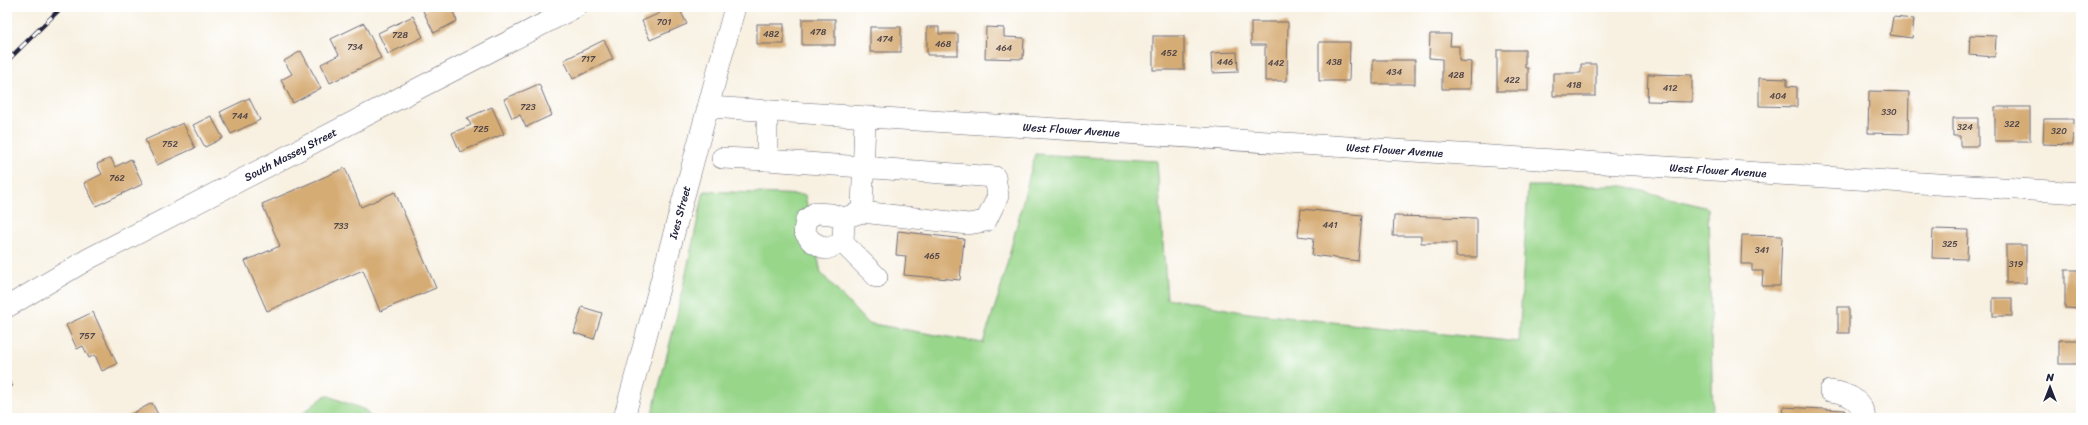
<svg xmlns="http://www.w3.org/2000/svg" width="2088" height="425" font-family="Sriracha,sans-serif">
  <rect width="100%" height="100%" fill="#fff"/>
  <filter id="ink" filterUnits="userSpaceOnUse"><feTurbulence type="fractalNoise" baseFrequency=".025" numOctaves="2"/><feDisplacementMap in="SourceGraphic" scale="8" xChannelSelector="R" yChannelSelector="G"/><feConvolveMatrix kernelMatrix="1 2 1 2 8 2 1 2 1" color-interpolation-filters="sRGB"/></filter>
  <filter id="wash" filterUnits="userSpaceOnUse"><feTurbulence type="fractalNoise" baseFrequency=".012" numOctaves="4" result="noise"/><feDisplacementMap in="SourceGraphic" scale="16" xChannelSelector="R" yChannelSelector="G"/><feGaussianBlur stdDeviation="0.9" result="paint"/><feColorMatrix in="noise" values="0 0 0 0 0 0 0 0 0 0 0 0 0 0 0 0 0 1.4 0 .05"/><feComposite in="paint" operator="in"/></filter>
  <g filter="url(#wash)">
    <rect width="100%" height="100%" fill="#f8f1e2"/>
    <g fill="#98d68a" stroke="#5d7c62">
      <path d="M1035 154 1157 161 1167 298 1248 313 1519 342 1528 186H1624L1708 208 1713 418H651L676 319 704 191 805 195 821 273 867 323 983 343 1000 291Z"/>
      <path d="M326 395 365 410 371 418H297Z"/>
    </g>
    <g id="blocks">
      <g fill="#d6ac74">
        <path d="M431 7H451L457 21 434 33 423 11Z"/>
        <path d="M657 7H692L681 12 687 24 650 40 642 21 660 13Z"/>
        <path d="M413 16 423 37 388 54 378 33Z"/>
        <path d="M1893 17 1914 19 1912 38 1890 35Z"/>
        <rect x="802" y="19" width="33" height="26"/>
        <path d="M1251 22H1288L1287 81H1265V45H1251Z"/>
        <path d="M364 23 381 58 330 83 321 64 339 55 331 39Z"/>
        <rect x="757" y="24" width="27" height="20"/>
        <rect x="870" y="27" width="31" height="25"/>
        <path d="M927 27H939V34H958V55H927Z"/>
        <path d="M986 27 1004 28V37L1024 38 1023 59 985 58Z"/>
        <path d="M1430 34H1451L1450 46H1459V61L1471 62 1470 89H1442V59L1429 58Z"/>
        <path d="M1970 35 1996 36 1995 57 1969 55Z"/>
        <rect x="1153" y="36" width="31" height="34"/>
        <path d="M604 40 613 59 573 79 564 60Z"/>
        <path d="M1319 42H1350L1349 81H1319Z"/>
        <path d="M1497 50H1525V68H1528V91H1497Z"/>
        <path d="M301 51 321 88 293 103 281 80 292 74 284 61Z"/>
        <path d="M1237 52 1238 72 1212 73 1211 53Z"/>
        <rect x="1373" y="60" width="42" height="24"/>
        <path d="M1581 64H1596V96H1553V73H1581Z"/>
        <path d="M1648 74 1692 75V102L1647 101Z"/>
        <path d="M1759 78 1787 79V86L1797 87V107L1759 106Z"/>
        <path d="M539 84 552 115 526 127 520 115 512 118 504 99Z"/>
        <path d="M1869 91 1909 92 1908 134 1868 133Z"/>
        <path d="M249 98 260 120 231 134 220 112Z"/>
        <path d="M492 107 504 134 460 152 452 133 471 125 467 118Z"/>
        <rect x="1995" y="107" width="35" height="34"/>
        <path d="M211 116 223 138 205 147 193 125Z"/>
        <path d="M1953 118H1978V146H1960V136H1953Z"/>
        <path d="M2044 119H2074L2073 145 2043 144Z"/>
        <path d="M183 123 195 148 157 165 145 140Z"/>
        <path d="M111 158 115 167 131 159 143 184 96 206 84 183 102 174 97 164Z"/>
        <path d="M345 168 361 207 395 192 436 288 380 311 363 270 267 311 245 261 280 246 262 204Z"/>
        <path d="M1301 209 1362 215 1358 261 1312 255 1314 238 1298 236Z"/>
        <path d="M1394 216 1477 218V257H1456V243H1421V236H1393Z"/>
        <path d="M1933 229 1968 230 1967 259 1932 258Z"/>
        <path d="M898 231 964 239 960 280 904 275 906 256 896 255Z"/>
        <path d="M1742 235 1782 236 1780 286H1762L1763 271H1752V264H1741Z"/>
        <rect x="2006" y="245" width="20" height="38"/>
        <path d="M2065 270H2081V309L2065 308Z"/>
        <rect x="1993" y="298" width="19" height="18"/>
        <path d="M582 307 602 313 594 339 574 333Z"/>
        <rect x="1838" y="307" width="11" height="26"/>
        <path d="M93 312 117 364 102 371 95 355 89 358 83 346 77 349 66 325Z"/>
        <rect x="2059" y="340" width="22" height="24"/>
        <path d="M7 377 13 386 7 389Z"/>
        <path d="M152 403 160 418H124Z"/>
        <path d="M1783 407 1845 410 1844 418H1782Z"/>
      </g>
    </g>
  </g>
  <g filter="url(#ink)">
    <use href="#blocks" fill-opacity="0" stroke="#6d6a75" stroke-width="1"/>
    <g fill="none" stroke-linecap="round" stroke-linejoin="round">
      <defs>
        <g id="minor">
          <path id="s1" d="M709 107 2081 193"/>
          <path d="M767 111V160L995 177 998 196 986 221 968 224 862 212 865 117"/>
          <path d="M722 158 767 160"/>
          <path d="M844 218 843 243 826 249 811 241 804 231 806 220 815 213 831 214 844 218 862 212"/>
          <path d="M843 243 877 277"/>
          <path id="s2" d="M7 307 90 258 576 7"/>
          <path d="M1830 391C1847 393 1862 399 1865 418"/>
          <path id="s3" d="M624 418 735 7"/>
        </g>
      </defs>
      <use href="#minor" stroke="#6d6a75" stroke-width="22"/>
      <use href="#minor" stroke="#fff" stroke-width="21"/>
      <defs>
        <path id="rail" d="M7 61 62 7"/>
      </defs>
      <use href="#rail" stroke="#22223b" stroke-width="4.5"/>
      <use href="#rail" stroke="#fff" stroke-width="3" stroke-dasharray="9" stroke-linecap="butt"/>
    </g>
  </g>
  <g text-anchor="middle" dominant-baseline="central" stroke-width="3" stroke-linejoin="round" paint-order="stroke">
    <g font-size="9" fill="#4f4449">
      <text x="664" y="22">701</text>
      <text x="818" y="32">478</text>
      <text x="771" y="34">482</text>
      <text x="400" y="35">728</text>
      <text x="885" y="39">474</text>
      <text x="943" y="44">468</text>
      <text x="355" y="47">734</text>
      <text x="1004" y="48">464</text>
      <text x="1169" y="53">452</text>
      <text x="588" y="59">717</text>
      <text x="1225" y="62">446</text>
      <text x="1334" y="62">438</text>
      <text x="1276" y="63">442</text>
      <text x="1394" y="72">434</text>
      <text x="1456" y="75">428</text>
      <text x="1512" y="80">422</text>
      <text x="1574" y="85">418</text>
      <text x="1670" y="88">412</text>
      <text x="1778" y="96">404</text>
      <text x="528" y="107">723</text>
      <text x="1889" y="112">330</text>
      <text x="240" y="116">744</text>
      <text x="2012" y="124">322</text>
      <text x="1965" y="127">324</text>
      <text x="481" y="129">725</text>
      <text x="2059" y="131">320</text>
      <text x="170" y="144">752</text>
      <text x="117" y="178">762</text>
      <text x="1330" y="225">441</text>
      <text x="341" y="226">733</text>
      <text x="1950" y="244">325</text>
      <text x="1762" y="250">341</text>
      <text x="932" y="256">465</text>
      <text x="2016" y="264">319</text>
      <text x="87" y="336">757</text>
    </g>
    <g font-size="11" fill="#22223b" stroke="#fff">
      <text stroke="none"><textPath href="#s1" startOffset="363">West Flower Avenue</textPath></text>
      <text stroke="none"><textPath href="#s1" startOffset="687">West Flower Avenue</textPath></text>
      <text stroke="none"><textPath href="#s2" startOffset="322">South Massey Street</textPath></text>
      <text stroke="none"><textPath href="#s1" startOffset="1011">West Flower Avenue</textPath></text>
      <text stroke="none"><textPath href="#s3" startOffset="213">Ives Street</textPath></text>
    </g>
  </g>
  <rect width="2088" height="425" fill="none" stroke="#fff" stroke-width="24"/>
  <g transform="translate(2050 387)" stroke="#ffffff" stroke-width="3" paint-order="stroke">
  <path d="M0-3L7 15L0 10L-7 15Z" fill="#22223b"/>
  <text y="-6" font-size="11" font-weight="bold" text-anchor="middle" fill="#22223b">N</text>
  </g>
</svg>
